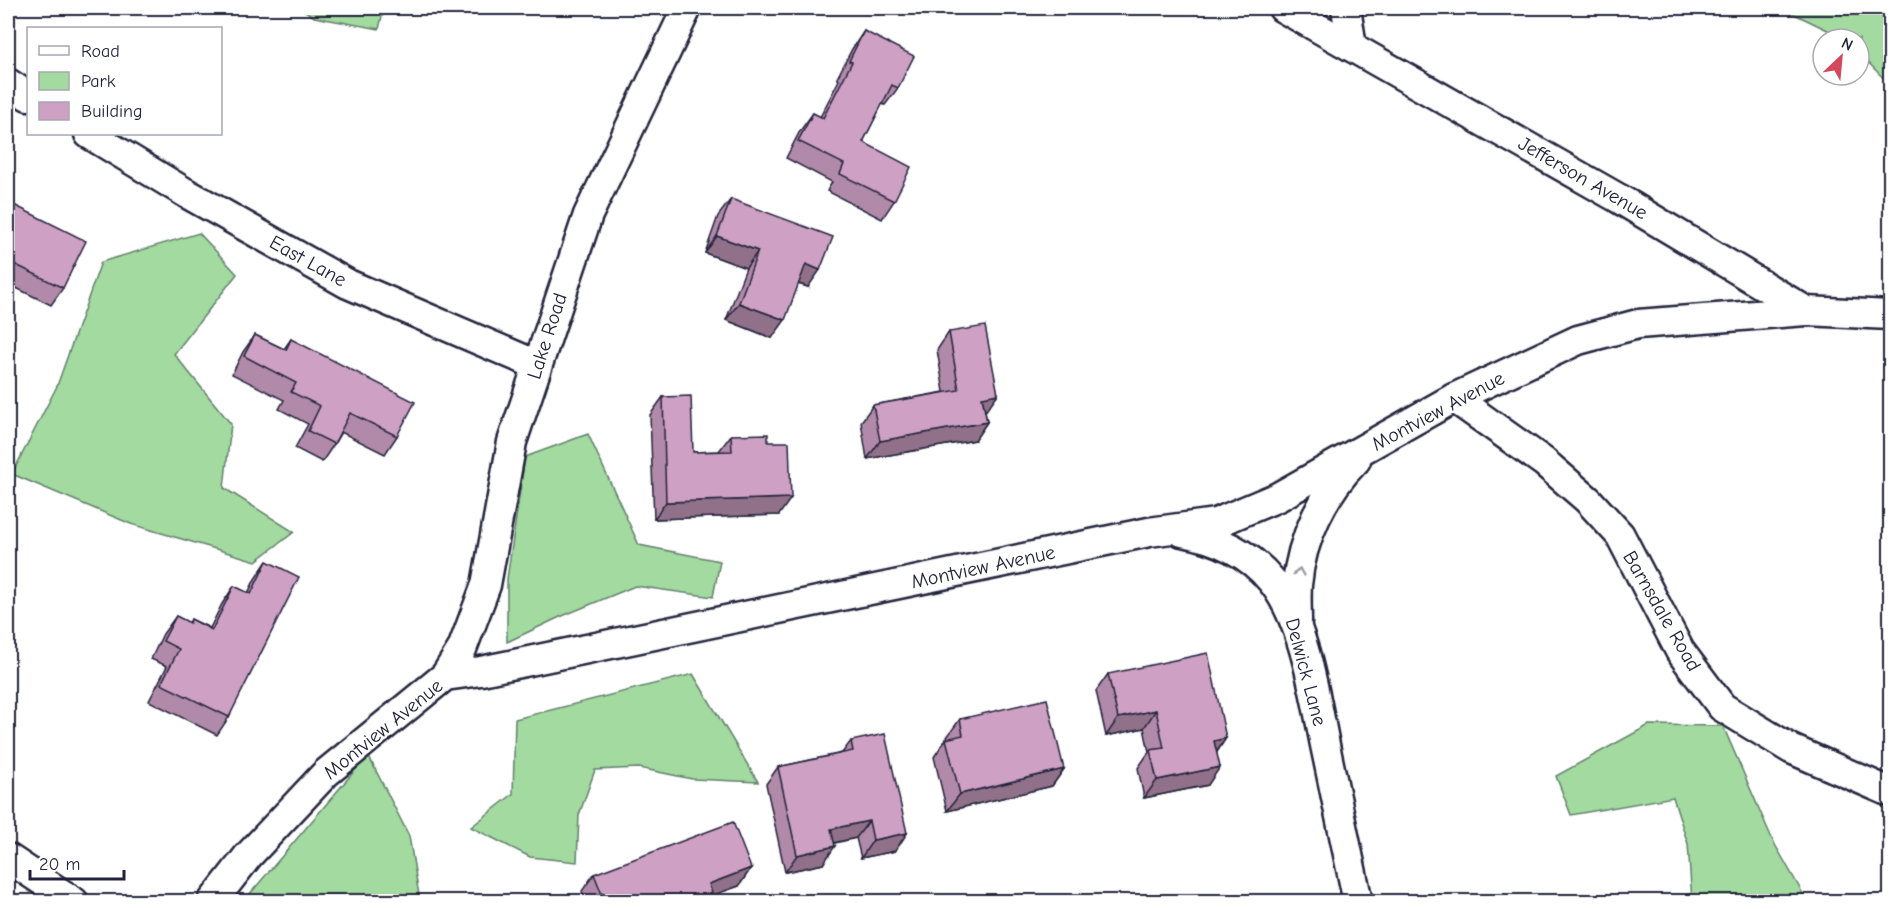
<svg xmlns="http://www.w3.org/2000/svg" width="1898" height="909" font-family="'Comic Neue',sans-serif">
  <rect width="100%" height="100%" fill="#fff"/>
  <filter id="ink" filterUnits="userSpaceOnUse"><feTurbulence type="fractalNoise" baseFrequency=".0167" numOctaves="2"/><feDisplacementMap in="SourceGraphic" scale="12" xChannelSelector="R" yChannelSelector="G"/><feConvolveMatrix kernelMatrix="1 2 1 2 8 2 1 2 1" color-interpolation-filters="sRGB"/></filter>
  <g filter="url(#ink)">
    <g fill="#a2da9f" stroke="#627e6d" stroke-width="1.5">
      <path d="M301 8H384L379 29 314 17Z"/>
      <path d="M1782 8H1890V85L1859 53V39H1846Z"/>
      <path d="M199 233 237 274 174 354 231 424 224 488 294 532 256 561 131 524 12 474 57 386 101 262Z"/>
      <path d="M588 434 639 545 720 561 713 597 635 586 560 617 507 642V579L525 457Z"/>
      <path d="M693 674 758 782 692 779 639 768 595 770 579 815 577 862 530 857 471 827 513 794 515 719Z"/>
      <path d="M1649 725 1723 726 1773 841 1807 901H1692L1688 844 1673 797 1571 815 1556 776Z"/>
      <path d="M368 755 409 836 420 901 243 902Z"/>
    </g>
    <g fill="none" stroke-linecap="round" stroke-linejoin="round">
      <defs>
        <g id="street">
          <path d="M1283 8 1618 198 1806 311 1890 315"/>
          <path d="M1346 8 1352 47"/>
          <path d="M8 83 28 96"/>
          <path d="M89 134 186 193 348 284 537 365"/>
          <path d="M1454 398 1544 462 1588 500 1620 535 1680 651 1722 707 1791 749 1890 792"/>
          <path d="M1182 532C1217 538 1249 553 1272 581 1304 621 1315 695 1325 745 1336 797 1347 849 1358 902"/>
          <path d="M1297 622C1297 610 1296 597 1297 585 1301 539 1324 492 1356 460"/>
          <path d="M445 676 462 649 486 585 512 442 588 215 687 8"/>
          <path d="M8 858 74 902"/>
          <path d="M212 902 248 856 326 773 445 676 481 671 1149 532 1216 523 1278 497 1454 398 1578 340 1638 324 1806 311"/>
        </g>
      </defs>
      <use href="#street" stroke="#22223b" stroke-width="33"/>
      <use href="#street" stroke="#fff" stroke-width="28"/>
    </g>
    <g fill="#b18aa9" stroke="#22223b" stroke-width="1.5">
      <path d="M864 31 898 88 885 105 882 104 863 142 894 201 882 219 827 191 832 182 786 158 800 131 813 113 820 117 839 80 837 78 852 49Z"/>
      <path d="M731 199 808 287 798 284 772 338 726 320 746 268 705 253 718 216Z"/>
      <path d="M8 202 63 288 51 305 8 284Z"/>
      <path d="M949 332 985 412 987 422 975 440 867 459 861 422 873 405 944 392 937 350Z"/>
      <path d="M255 335 284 349 291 339 397 436 385 454 341 432 334 444 322 462 295 448 308 424 279 409 284 400 232 374 243 352Z"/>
      <path d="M663 397 693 452 719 451 731 435 768 442 779 515 654 519 650 415Z"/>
      <path d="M267 561 229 717 217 735 149 701 167 666 151 659 163 634 176 616 189 623 191 619 210 628 222 604 234 586 248 593 255 579Z"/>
      <path d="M1108 674 1226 738 1217 752 1208 785 1144 798 1138 768 1149 752 1144 728 1106 736 1096 691Z"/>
      <path d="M960 719 1064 769 1052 786 947 811 934 757 946 739H948L947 737Z"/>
      <path d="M851 741 907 833 895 851 861 858 856 838 835 843 823 864 785 872 766 784 778 767 842 753Z"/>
      <path d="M751 868 739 886 713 895 715 902H586L582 891 594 874Z"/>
    </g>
    <g fill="#907189" stroke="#22223b" stroke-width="1.5">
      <path d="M717 236 758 251 746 268 705 253Z"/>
      <path d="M806 264 820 270 808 287 793 282Z"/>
      <path d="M739 303 785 320 772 338 726 320Z"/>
      <path d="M998 394 985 412 982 397Z"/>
      <path d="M987 422 975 440 867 459 880 441Z"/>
      <path d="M791 498 779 515 654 519 666 502Z"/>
      <path d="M1156 710 1144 728 1106 736 1118 718Z"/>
      <path d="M1226 738 1214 756V741Z"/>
      <path d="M1220 767 1208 785 1144 798 1157 780Z"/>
      <path d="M1064 769 1052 786 947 811 960 794Z"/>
      <path d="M869 821 856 838 819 846 831 829Z"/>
      <path d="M907 833 895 851 861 858 873 840Z"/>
      <path d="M835 846 823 864 785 872 797 855Z"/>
      <path d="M751 868 739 886 697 901 709 884Z"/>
    </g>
    <g fill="#cea1c4" stroke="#22223b" stroke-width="1.5">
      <path d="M864 31 914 56 898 88 892 85 863 142 911 167 894 201 840 174 844 164 798 141 813 113 823 118 852 62 849 61Z"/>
      <path d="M731 199 833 237 820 270 806 264 785 320 739 303 758 251 717 236Z"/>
      <path d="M8 202 86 241 63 288 8 261Z"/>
      <path d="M985 326 998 394 982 397 987 422 880 441 873 405 959 390 949 332Z"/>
      <path d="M255 335 286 350 291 339 415 402 397 436 350 413 334 444 308 431 320 406 291 392 296 383 244 356Z"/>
      <path d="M691 396 693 452 732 451 731 435 768 434V442H789L791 498 666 502 663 397Z"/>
      <path d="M267 561 299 577 229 717 161 684 179 649 163 641 176 616 190 623 191 619 212 630 234 586 251 594Z"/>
      <path d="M1208 653 1226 738 1214 741 1220 767 1157 780 1150 750 1164 748 1156 710 1118 718 1108 674Z"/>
      <path d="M1047 699 1064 769 960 794 946 739 963 735 960 719Z"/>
      <path d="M885 734 907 833 873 840 869 821 831 829 835 846 797 855 778 767 853 751 851 741Z"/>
      <path d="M733 822 751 868 709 884 715 902H605L594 874Z"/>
    </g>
    <defs><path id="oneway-chevron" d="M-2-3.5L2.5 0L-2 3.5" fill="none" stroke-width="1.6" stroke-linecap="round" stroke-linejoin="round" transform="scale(1.5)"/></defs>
    <use stroke="#9c9ca7" href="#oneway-chevron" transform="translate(1299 572) rotate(-81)"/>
  </g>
  <g text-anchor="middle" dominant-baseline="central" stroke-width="4.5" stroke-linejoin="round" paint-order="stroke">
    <g font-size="20" fill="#22223b" stroke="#fff">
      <text transform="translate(1583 178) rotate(30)">Jefferson Avenue</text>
      <text transform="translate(308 261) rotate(29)">East Lane</text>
      <text transform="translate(547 336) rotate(-72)">Lake Road</text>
      <text transform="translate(1438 411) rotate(-28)">Montview Avenue</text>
      <text transform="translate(983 567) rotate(-12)">Montview Avenue</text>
      <text transform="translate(1662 611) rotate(60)">Barnsdale Road</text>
      <text transform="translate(1306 672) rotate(75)">Delwick Lane</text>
      <text transform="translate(383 729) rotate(-39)">Montview Avenue</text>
    </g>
  </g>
  <rect width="1898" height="909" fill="none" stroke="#fff" stroke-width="30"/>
  <rect x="15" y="15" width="1868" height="879" fill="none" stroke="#22223b" stroke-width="2" filter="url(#ink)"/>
  <rect x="27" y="27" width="195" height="108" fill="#ffffff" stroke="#a7a7b1" stroke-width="1.5"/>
  <rect x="39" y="46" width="30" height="9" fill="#ffffff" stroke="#a7a7b1" stroke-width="1.5"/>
  <text x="81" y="57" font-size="18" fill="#22223b">Road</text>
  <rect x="39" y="72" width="30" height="18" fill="#a2da9f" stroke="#a7a7b1" stroke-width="1.5"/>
  <text x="81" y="87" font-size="18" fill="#22223b">Park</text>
  <rect x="39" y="102" width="30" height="18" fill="#cea1c4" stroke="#a7a7b1" stroke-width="1.5"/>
  <text x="81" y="117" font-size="18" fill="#22223b">Building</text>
  <g transform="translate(1841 57) rotate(26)"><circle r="28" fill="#ffffff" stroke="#a7a7b1" stroke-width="1.5"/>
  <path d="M0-4.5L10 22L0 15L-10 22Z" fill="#d1495b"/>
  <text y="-9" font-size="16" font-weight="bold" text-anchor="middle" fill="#22223b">N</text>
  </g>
  <path d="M30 870v9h94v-9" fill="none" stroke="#22223b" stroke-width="3"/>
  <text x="39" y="870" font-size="18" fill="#22223b" stroke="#ffffff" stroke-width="4.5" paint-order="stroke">20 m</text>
</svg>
